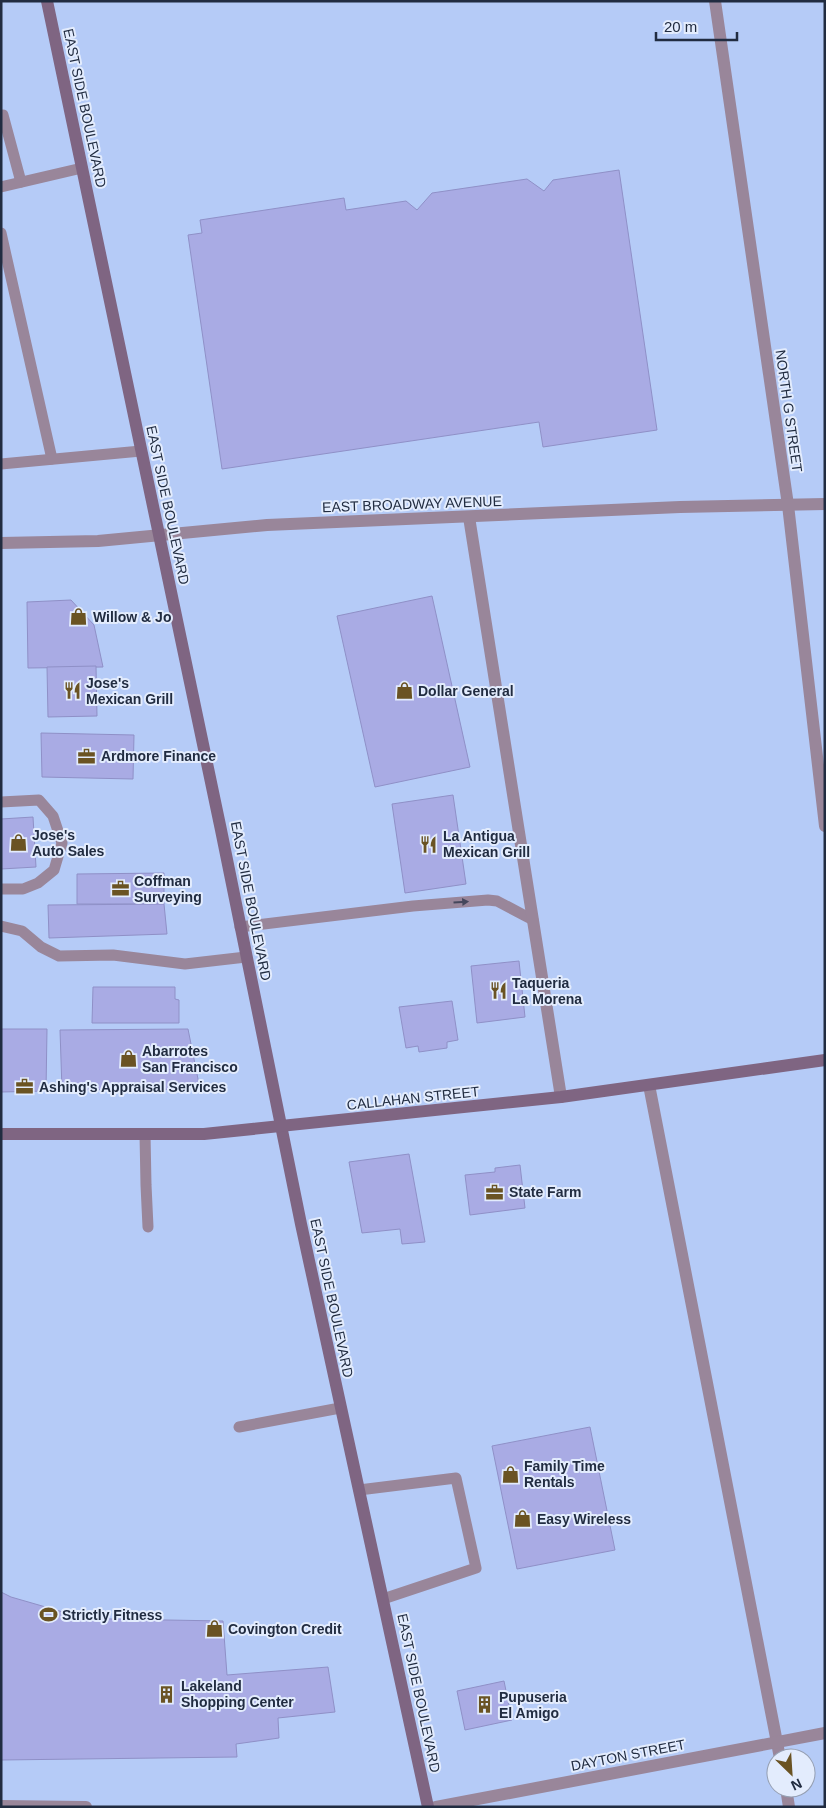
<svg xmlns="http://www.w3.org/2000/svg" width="826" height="1808" font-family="Helvetica,sans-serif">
  <rect width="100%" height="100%" fill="#b5cbf7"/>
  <g fill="#a9abe4" stroke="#8f90c7">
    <path d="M619 170 657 430 543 447 539 422 222 469 188 235 202 233 200 220 344 198 346 210 406 201 417 210 432 193 527 179 544 191 553 180Z"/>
    <path d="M432 596 470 767 375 787 337 616Z"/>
    <path d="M71 600 94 625 103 667 28 668 27 602Z"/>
    <path d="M96 666 97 716 48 717 47 667Z"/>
    <path d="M41 733 134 735 133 779 42 777Z"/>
    <path d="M453 795 466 884 405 893 392 804Z"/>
    <path d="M33 817 36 867 1 869V819Z"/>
    <path d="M164 873V904H77V874Z"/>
    <path d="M164 904 167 934 49 938 48 905Z"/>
    <path d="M519 961 525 1017 477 1023 471 966Z"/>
    <path d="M93 987H175V999L179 1000V1023H92Z"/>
    <path d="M452 1001 458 1040 447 1042V1048L419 1052 418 1046 406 1048 399 1007Z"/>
    <path d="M1 1029H47L46 1091 1 1092Z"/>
    <path d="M188 1029 200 1089 62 1090 60 1030Z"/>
    <path d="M409 1154 425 1242 402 1244 400 1229 362 1233 349 1162Z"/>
    <path d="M520 1165 525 1208 470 1215 465 1175 495 1172V1168Z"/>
    <path d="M590 1427 615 1550 517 1569 492 1446Z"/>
    <path d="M1 1592 11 1597 63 1612 111 1619 223 1621 227 1675 328 1667 335 1712 278 1718 279 1738 236 1744 237 1757 1 1760Z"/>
    <path d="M504 1681 512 1720 465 1730 457 1691Z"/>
  </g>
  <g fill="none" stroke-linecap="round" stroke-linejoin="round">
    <g stroke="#99869a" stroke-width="11">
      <path d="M1 115H3L21 182"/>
      <path d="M1 187 82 168"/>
      <path d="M1 233 52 459"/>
      <path d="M1 464 141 451"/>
      <path d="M1 802 39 800 53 816 62 843 54 870 38 883 23 889H1"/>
      <path d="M1 926 22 931 41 947 59 956 113 955 185 964 246 957"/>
      <path d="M240 927 413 906 488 900 497 901 533 920"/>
      <path d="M145 1134 146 1185 148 1227"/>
      <path d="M239 1427 340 1408"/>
      <path d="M359 1490 456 1478 476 1568 383 1599"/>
    </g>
    <g stroke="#99869a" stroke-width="12">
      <path d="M715 1 788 505 825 826"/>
      <path d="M469 517 561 1097"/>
      <path d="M1 543 98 541 267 525 680 507 825 504"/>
      <path d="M649 1085 780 1758"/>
      <path d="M786 1788 789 1807"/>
      <path d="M1 1806 86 1807"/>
      <path d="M436 1807 825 1733"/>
    </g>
    <g stroke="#7f6582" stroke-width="12">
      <path d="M47 1 221 830 301 1224 428 1807"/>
      <path d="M1 1134H204L561 1097 825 1060"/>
    </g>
  </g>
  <defs><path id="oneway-solid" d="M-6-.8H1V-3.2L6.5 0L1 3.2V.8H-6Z" transform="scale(1.25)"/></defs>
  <use fill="#45475c" href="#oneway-solid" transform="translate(461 902) rotate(-4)"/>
  <defs>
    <symbol id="shop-bare" viewBox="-9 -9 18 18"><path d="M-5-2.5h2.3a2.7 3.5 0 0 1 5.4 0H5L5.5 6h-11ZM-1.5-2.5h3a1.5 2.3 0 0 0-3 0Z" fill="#6a5323" stroke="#e3ecfd" stroke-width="2.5" paint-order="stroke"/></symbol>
    <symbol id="restaurant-bare" viewBox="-9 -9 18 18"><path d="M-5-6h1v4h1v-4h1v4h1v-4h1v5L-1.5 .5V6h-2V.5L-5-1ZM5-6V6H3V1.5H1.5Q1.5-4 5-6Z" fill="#6a5323" stroke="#e3ecfd" stroke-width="2.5" paint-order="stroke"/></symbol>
    <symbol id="office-bare" viewBox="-9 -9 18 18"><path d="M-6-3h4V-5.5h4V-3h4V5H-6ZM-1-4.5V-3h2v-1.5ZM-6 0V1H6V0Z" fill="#6a5323" stroke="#e3ecfd" stroke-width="2.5" paint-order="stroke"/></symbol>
    <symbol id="stadium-bare" viewBox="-9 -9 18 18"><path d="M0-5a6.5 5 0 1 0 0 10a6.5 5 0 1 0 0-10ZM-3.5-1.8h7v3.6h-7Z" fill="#6a5323" stroke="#e3ecfd" stroke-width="2.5" paint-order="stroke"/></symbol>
    <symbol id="building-bare" viewBox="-9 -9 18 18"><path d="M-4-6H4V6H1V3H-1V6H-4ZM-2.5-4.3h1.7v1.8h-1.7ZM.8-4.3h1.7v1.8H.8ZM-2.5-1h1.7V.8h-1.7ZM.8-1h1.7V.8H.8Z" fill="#6a5323" stroke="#e3ecfd" stroke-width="2.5" paint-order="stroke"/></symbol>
  </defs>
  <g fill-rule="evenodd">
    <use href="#shop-bare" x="66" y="604" width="25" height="25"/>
    <use href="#restaurant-bare" x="60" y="678" width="25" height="25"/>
    <use href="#shop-bare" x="392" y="678" width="25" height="25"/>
    <use href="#office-bare" x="74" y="744" width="25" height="25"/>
    <use href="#shop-bare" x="6" y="830" width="25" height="25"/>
    <use href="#restaurant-bare" x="416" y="832" width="25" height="25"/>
    <use href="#office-bare" x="108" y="876" width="25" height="25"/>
    <use href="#restaurant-bare" x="486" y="978" width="25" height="25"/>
    <use href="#shop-bare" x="116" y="1046" width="25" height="25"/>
    <use href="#office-bare" x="12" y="1074" width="25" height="25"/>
    <use href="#office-bare" x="482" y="1180" width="25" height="25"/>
    <use href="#shop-bare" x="498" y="1462" width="25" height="25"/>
    <use href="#shop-bare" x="510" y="1506" width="25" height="25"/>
    <use href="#stadium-bare" x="36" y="1602" width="25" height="25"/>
    <use href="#shop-bare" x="202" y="1616" width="25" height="25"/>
    <use href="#building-bare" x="154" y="1682" width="25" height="25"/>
    <use href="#building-bare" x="472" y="1692" width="25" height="25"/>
  </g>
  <g text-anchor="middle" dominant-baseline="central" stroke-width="4" stroke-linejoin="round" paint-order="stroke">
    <g font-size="14" fill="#212c41" stroke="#e3ecfd">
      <text transform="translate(85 108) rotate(78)">EAST SIDE BOULEVARD</text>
      <text transform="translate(789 411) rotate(82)">NORTH G STREET</text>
      <text transform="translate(412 504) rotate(-2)">EAST BROADWAY AVENUE</text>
      <text transform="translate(168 505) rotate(78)">EAST SIDE BOULEVARD</text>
      <text transform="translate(251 901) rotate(79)">EAST SIDE BOULEVARD</text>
      <text transform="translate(413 1098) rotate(-6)">CALLAHAN STREET</text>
      <text transform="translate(332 1298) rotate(78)">EAST SIDE BOULEVARD</text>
      <text transform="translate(419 1693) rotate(78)">EAST SIDE BOULEVARD</text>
      <text transform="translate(628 1755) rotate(-11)">DAYTON STREET</text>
    </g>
    <g font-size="14" font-weight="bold" fill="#212c41" stroke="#e3ecfd" text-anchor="start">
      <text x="93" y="617">Willow &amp; Jo</text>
      <text x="86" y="683">Jose's<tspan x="86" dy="16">Mexican Grill</tspan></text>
      <text x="418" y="691">Dollar General</text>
      <text x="101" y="756">Ardmore Finance</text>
      <text x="32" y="835">Jose's<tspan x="32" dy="16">Auto Sales</tspan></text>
      <text x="443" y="836">La Antigua<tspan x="443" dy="16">Mexican Grill</tspan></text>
      <text x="134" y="881">Coffman<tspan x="134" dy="16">Surveying</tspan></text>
      <text x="512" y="983">Taqueria<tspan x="512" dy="16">La Morena</tspan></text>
      <text x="142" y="1051">Abarrotes<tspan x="142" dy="16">San Francisco</tspan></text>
      <text x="39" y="1087">Ashing's Appraisal Services</text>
      <text x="509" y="1192">State Farm</text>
      <text x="524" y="1466">Family Time<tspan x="524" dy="16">Rentals</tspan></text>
      <text x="537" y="1519">Easy Wireless</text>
      <text x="62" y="1615">Strictly Fitness</text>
      <text x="228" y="1629">Covington Credit</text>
      <text x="181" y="1686">Lakeland<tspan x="181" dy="16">Shopping Center</tspan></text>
      <text x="499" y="1697">Pupuseria<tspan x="499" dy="16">El Amigo</tspan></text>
    </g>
  </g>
  <rect width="826" height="1808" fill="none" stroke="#212c41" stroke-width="5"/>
  <g transform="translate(791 1773) rotate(155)"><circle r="24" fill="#e3ecfd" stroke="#959fb2"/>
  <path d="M0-4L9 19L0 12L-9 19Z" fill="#6a5323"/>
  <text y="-8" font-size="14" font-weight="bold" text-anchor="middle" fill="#212c41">N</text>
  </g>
  <path d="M656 32v8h81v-8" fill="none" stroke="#212c41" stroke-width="2.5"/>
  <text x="664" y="32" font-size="15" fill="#212c41" stroke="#e3ecfd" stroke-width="4" paint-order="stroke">20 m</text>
</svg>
